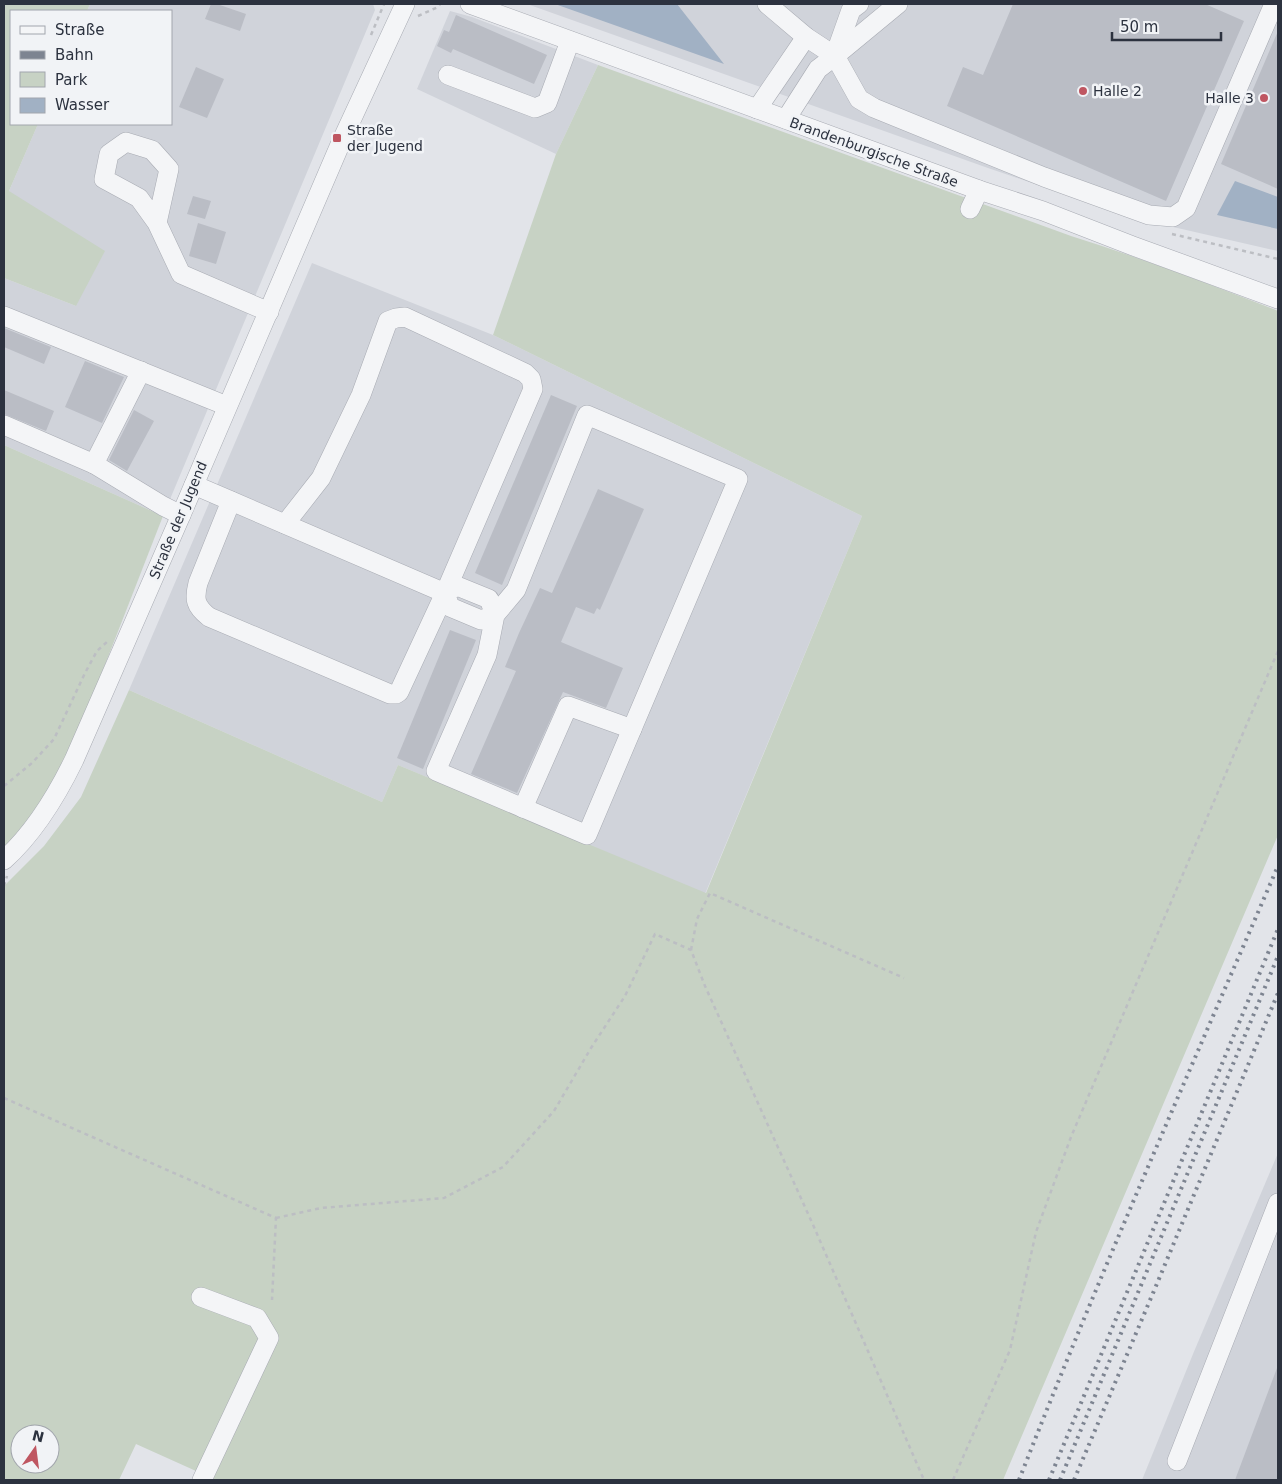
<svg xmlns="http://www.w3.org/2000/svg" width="1282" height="1484" font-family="'DejaVu Sans',sans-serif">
  <rect width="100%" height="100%" fill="#e2e4e9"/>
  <g fill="#d0d3da">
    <path d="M90 4H373L375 10 163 516 4 445V278L76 306 9 191 38 124H171V11H87Z"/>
    <path d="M527 4H1278V251L1134 218 988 168Z"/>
    <path d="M450 11 472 17 598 65 556 154 417 89Z"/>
    <path d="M312 263 493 335 862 516 705 894 398 765 382 802 129 690Z"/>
    <path d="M1278 1153V1480H1142L1193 1354Z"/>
  </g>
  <g fill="#c7d2c4" fill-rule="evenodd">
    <path d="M4 4H90L87 11H11V124H38L9 191 105 251 76 306 4 278Z"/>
    <path d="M598 65 1071 236C1141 258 1210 284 1278 311V835L1003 1480H216L136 1444 119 1480H4V886L44 846 81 797 129 690 382 802 398 765 706 893 862 516 493 335 556 154ZM20 1434H50V1464H20Z"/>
    <path d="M4 445 163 516 69 757 43 801 4 851Z"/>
  </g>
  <g fill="#a1b1c4">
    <path d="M555 4H677L724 64Z"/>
    <path d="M1235 181 1278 197V229L1217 215Z"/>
  </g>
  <g fill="#babdc5">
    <path d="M211 4H217L246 14 240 31 205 19Z"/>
    <path d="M1013 4H1205L1244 21 1166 201 947 106 963 67 983 75Z"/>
    <path d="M456 15 547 55 534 84 453 49 451 53 437 46 444 30 449 32Z"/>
    <path d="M1278 31V189L1221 164Z"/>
    <path d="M196 67 224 79 207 118 179 107Z"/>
    <path d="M193 196 211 201 205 219 187 214Z"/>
    <path d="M198 223 226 232 216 264 189 256Z"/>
    <path d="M4 328 51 347 44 364 4 347Z"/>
    <path d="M85 361 124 377 102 423 65 407Z"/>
    <path d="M4 390 54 411 46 431 4 414Z"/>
    <path d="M551 395 577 406 502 585 475 573Z"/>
    <path d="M134 410 154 421 127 471 109 460Z"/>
    <path d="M598 489 644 509 600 610 597 608 594 614 576 607 561 642 623 668 606 708 563 692 517 793 471 774 516 671 505 667 519 633 540 588 552 593Z"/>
    <path d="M450 630 476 640 423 769 397 758Z"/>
    <path d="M1277 1368H1278V1480H1235Z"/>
  </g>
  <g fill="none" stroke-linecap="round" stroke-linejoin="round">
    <defs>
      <g id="minor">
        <path d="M470 4 979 190 1043 211 1133 246 1278 299"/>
        <path d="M767 4 806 37 835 56 859 99 874 108 1044 177 1149 215 1173 217 1186 208 1274 4"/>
        <path d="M835 55 851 10 859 4"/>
        <path d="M448 75 535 108 547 103 570 41"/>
        <path d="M757 109 806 37"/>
        <path d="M786 119 818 69 835 56 898 4"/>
        <path d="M970 209 979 190"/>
        <path d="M157 223 139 198 104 179 109 154 126 142 152 150 169 169 157 223 181 274 269 312"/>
        <path d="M4 316 227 406"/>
        <path d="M587 415 738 479 587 835 436 771 487 655 495 615 516 590Z"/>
        <path d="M4 425 94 464 163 506 181 515"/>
        <path d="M94 464 141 371"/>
        <path d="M194 485 445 593 450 607 481 620 495 615 489 599 457 586 445 593"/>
        <path d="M231 501 198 583C194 599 195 606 209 617L390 694H396L399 692 445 593 533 389 531 379 525 373 405 317 396 318 388 321 361 395 321 478 285 524"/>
        <path d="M523 808 568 706 632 729"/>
        <path d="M4 860C34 833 56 797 74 760L181 515 342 140 405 4"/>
        <path d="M201 1297 257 1318 269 1338 202 1480"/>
        <path d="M1177 1461 1278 1203"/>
      </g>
    </defs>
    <use href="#minor" stroke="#a8abb3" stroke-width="20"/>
    <g stroke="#bcbec3" stroke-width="2.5" stroke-dasharray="4 4" stroke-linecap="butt">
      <path d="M418 16 438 7 440 4"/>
      <path d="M371 35 384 4"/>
      <path d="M1172 234 1278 259"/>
      <path d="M4 786 32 763 54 739 85 673 97 651 108 641"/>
      <path d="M4 886 7 876"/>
      <path d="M691 950 697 919 710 893 904 978"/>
      <path d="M4 1098 276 1218 272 1300"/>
      <path d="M276 1218 321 1208 444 1198 503 1167 554 1111 591 1048 625 996 655 934 691 950 705 986 814 1227 924 1480"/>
      <path d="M953 1480 1010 1350 1036 1232 1071 1137 1278 651"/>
    </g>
    <use href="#minor" stroke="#f4f5f7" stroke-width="19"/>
    <g stroke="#7d8491" stroke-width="4" stroke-dasharray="2.5 5" stroke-linecap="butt">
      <path d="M1019 1480C1100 1273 1190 1070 1278 866"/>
      <path d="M1049 1480 1278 929"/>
      <path d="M1060 1480 1278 956"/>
      <path d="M1074 1480 1156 1286 1278 993"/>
    </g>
  </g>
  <g fill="#bf5661" stroke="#f1f3f6" stroke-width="2">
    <circle cx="1083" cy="91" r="5"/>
    <circle cx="1264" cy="98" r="5"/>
    <rect x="332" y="133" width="10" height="10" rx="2.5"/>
  </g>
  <g text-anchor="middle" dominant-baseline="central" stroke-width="5" stroke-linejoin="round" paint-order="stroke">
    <g font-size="14" fill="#2c323f" stroke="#f1f3f6" text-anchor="start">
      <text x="1093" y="91">Halle 2</text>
      <text x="1254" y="98" text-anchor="end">Halle 3</text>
      <text x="347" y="130">Straße<tspan x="347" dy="16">der Jugend</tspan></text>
    </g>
    <g font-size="14" fill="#2c323f" stroke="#f1f3f6">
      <text transform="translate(874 152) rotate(20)">Brandenburgische Straße</text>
      <text transform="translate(178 520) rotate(-67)">Straße der Jugend</text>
    </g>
  </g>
  <rect width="1282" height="1484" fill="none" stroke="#2c323f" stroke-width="10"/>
  <rect x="10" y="10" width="162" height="115" fill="#f1f3f6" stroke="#a2a6ad"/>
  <rect x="20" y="26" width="25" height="8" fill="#f4f5f7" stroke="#a2a6ad"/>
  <text x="55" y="35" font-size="15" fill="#2c323f">Straße</text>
  <rect x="20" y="51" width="25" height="8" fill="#7d8491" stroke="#a2a6ad"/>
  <text x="55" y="60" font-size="15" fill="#2c323f">Bahn</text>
  <rect x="20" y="72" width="25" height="15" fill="#c7d2c4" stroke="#a2a6ad"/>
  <text x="55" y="85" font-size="15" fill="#2c323f">Park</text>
  <rect x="20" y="98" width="25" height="15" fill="#a1b1c4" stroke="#a2a6ad"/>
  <text x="55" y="110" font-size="15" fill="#2c323f">Wasser</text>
  <g transform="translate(35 1449) rotate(14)"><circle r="24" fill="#f1f3f6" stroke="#a2a6ad"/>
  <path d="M0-4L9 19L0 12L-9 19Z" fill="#bf5661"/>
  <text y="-8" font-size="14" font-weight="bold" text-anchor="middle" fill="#2c323f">N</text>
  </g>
  <path d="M1112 32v8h109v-8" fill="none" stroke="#2c323f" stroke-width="2.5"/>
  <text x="1120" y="32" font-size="15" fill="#2c323f" stroke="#f1f3f6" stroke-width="4" paint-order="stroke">50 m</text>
</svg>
